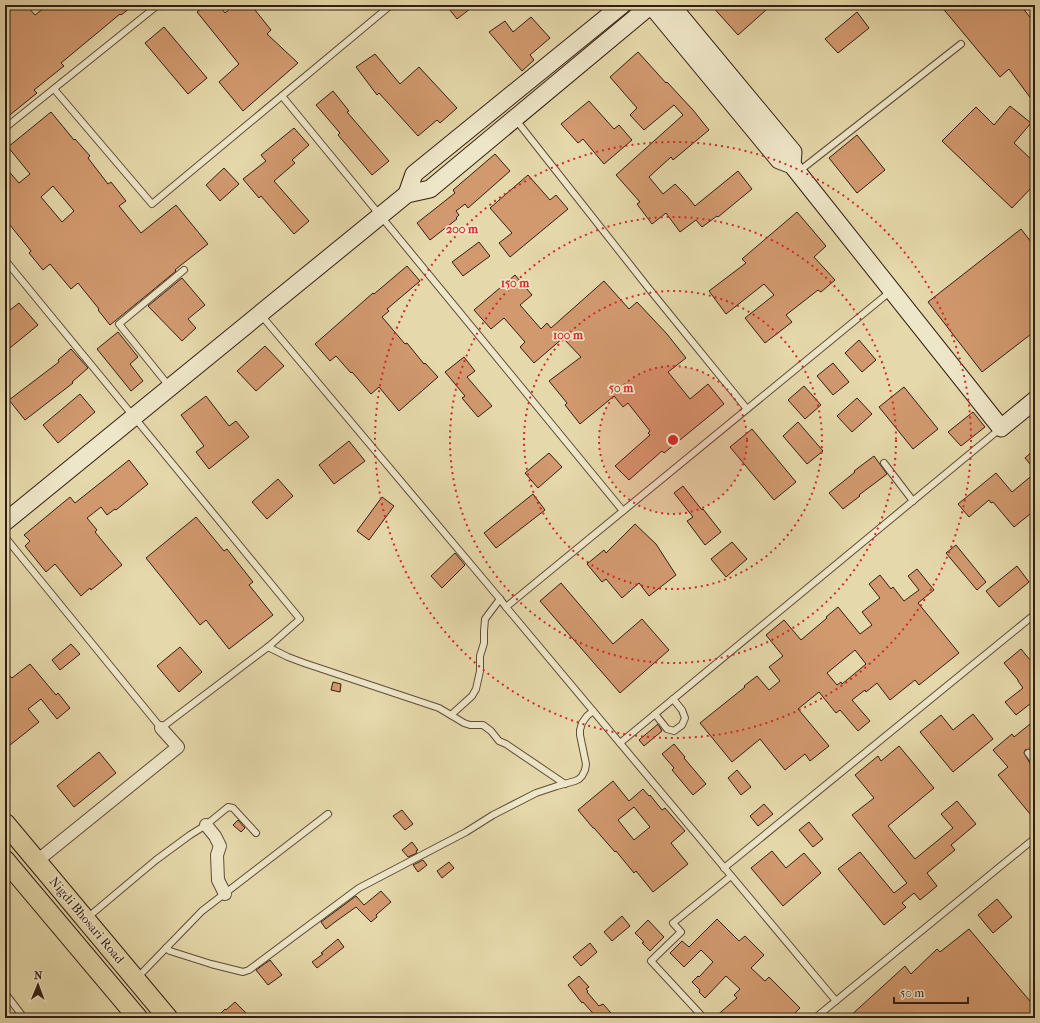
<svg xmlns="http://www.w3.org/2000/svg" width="1040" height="1023" font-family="'IM FELL French Canon',serif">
  <rect width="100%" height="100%" fill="#e5d8aa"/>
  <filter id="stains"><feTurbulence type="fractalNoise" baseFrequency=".005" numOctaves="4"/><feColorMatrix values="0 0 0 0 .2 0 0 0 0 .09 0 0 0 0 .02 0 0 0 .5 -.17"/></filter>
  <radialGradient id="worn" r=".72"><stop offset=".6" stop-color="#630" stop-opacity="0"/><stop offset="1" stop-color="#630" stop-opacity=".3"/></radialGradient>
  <g fill="#d2996f" stroke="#321e12" fill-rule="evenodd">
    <path d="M5 5H26L35 15 48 5H134L121 15 120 14 61 63 64 66 34 90 37 93 5 119Z"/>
    <path d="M206 5H219L225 13 235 5H251L271 30 267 34 298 63 243 111 219 82 239 64 197 12Z"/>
    <path d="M446 5H475L457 19Z"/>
    <path d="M711 5H761L766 10 738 35Z"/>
    <path d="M940 5H1020L1035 23V104L1009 69 1000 77Z"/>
    <path d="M857 12 869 28 838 53 825 39Z"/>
    <path d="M531 17 550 38 530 55 534 60 522 71 489 32 505 21 513 32Z"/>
    <path d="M164 27 207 78 188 94 145 43Z"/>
    <path d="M638 52 666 83 667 82 693 110 709 130 673 160 671 157 649 177 663 194 675 184 687 196 695 206 738 171 752 189 718 217 717 216 702 227 696 220 680 232 666 213 652 224 637 204 640 202 616 175 683 115 674 105 644 130 630 115 637 108 610 77Z"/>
    <path d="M375 54 400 84 419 67 457 108 440 123 437 120 418 136 379 93 377 95 356 67Z"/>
    <path d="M333 91 349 111 347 112 389 161 372 175 338 135 340 133 316 105Z"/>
    <path d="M589 101 614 129 619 125 632 140 604 164 583 139 578 143 561 124Z"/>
    <path d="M1010 106 1031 123 1014 143 1035 163V184L1012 208 942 141 976 107 994 125Z"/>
    <path d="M51 112 74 140 75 139 90 156 88 158 108 184 111 182 126 201 119 206 141 233 176 205 208 244 181 265 175 270 176 271 142 299 110 325 98 310 99 309 78 283 71 289 50 264 43 270 29 253 31 251 5 219V167L19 183 30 174 8 147ZM53 186 74 211 62 222 41 197Z"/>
    <path d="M294 128 309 145 292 160 295 163 274 181 309 221 294 234 261 196 259 198 243 179 266 161 261 155Z"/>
    <path d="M857 135 885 170 857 193 829 158Z"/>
    <path d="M495 154 510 171 468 208 465 204 456 211 459 215 456 218 457 219 430 240 417 223 455 193 453 190Z"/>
    <path d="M224 168 239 184 220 201 206 185Z"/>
    <path d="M528 175 550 200 556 195 568 209 510 257 499 243 512 233 490 208Z"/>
    <path d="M797 212 826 246 814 257 835 280 821 292 818 290 786 315 792 322 765 343 745 318 774 295 764 284 726 314 709 291 746 263 742 259Z"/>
    <path d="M1021 229 1035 247V331L982 372 928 302Z"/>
    <path d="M479 242 490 256 463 276 452 262Z"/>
    <path d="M407 266 420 281 387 309 389 311 382 317 405 344 407 343 424 364 425 363 438 377 399 411 379 387 371 394 352 372 351 373 336 356 330 361 315 344 373 293 374 294Z"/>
    <path d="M515 275 532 295 520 305 541 329 547 323 551 328 604 281 629 309 637 302 667 334 686 358 668 372 690 399 708 384 724 404 664 453 662 451 629 480 615 466 650 435 648 433 650 431 628 403 623 407 614 396 580 424 565 405 567 403 549 381 581 357 563 338 534 363 520 347 525 342 504 318 491 329 474 310Z"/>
    <path d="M182 278 205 305 188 319 196 328 182 341 148 306Z"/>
    <path d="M19 303 38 325 5 352V304L10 310Z"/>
    <path d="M118 332 138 357 130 364 143 381 131 391 97 349Z"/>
    <path d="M859 340 876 360 862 372 845 353Z"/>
    <path d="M265 346 284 366 256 391 237 371Z"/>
    <path d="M71 349 88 368 72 382 73 383 25 420 9 400 59 362 58 360Z"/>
    <path d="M464 357 475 371 467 377 492 406 478 417 462 398 465 396 445 372Z"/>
    <path d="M833 363 849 382 833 395 817 376Z"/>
    <path d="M804 386 821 405 805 419 788 400Z"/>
    <path d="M904 387 938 429 913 449 879 407Z"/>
    <path d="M80 394 95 412 58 443 43 425Z"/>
    <path d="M206 396 229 426 236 421 249 437 209 469 196 452 204 446 181 415Z"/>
    <path d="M857 398 872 414 852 432 837 416Z"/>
    <path d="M973 412 985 427 961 446 948 432Z"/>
    <path d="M798 422 823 451 807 464 783 436Z"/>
    <path d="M752 429 796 482 774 500 730 447Z"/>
    <path d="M349 441 365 461 334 484 319 465Z"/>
    <path d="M1035 449V470L1025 458Z"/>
    <path d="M549 453 562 467 538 488 525 473Z"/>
    <path d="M874 456 887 474 859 495 860 496 843 509 829 493 855 472 854 471Z"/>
    <path d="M129 460 148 484 116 510 115 509 107 515 101 507 87 518 97 530 95 532 122 565 91 590 90 588 81 596 55 564 46 572 25 546 30 541 24 535 70 497 75 503Z"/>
    <path d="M996 473 1012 492 1035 473V510L1014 527 993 502 991 503 989 500 969 517 958 504Z"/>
    <path d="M278 479 293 496 267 519 252 502Z"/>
    <path d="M683 486 702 510 703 509 721 532 705 545 687 521 693 517 674 493Z"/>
    <path d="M533 494 545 510 496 548 484 533Z"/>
    <path d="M382 497 394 506 369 540 357 531Z"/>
    <path d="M196 517 224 551 227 549 253 582 249 585 273 615 229 649 206 620 200 625 146 558Z"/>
    <path d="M635 524 656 544 676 575 649 596 639 583 622 598 606 579 602 582 587 564 604 550 606 553Z"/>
    <path d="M732 542 747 559 726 577 711 559Z"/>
    <path d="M956 545 986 582 977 590 946 553Z"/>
    <path d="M455 553 465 565 442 588 431 576Z"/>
    <path d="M1017 566 1029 582 999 607 986 591Z"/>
    <path d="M917 569 934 590 918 603 959 653 919 685 915 680 890 700 877 683 866 692 865 690 852 700 870 721 858 731 840 710 836 713 819 692 798 709 829 746 810 761 805 754 785 770 760 739 732 762 700 723 745 687 744 686 757 676 769 690 780 681 769 667 783 656 766 635 784 620 801 640 827 618 826 617 838 607 860 634 872 625 862 612 880 598 869 584 880 575 891 589 893 587 904 601 919 590 908 576ZM855 650 866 664 842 684 841 682 837 685 827 673Z"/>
    <path d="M561 583 613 644 642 619 669 650 620 693 540 601Z"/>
    <path d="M71 644 80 654 60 670 52 660Z"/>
    <path d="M180 647 202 672 179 692 157 666Z"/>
    <path d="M1021 649 1035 666V700L1016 715 1005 702 1023 688 1018 681V680L1004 663Z"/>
    <path d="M30 664 56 695 58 693 70 708 57 719 41 699 28 709 39 722 5 749V671L12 678Z"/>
    <path d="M333 682 341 684 340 692 331 690Z"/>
    <path d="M973 714 993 739 953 772 920 732 941 715 953 730Z"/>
    <path d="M1035 720V755L1029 749 1025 750 1024 753 1031 765 1035 766V820L998 775 1008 767 993 750 1012 734 1014 737Z"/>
    <path d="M658 724 662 731 644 746 639 740Z"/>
    <path d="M674 744 685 757 684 758 706 784 693 795 672 770 674 768 662 754Z"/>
    <path d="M899 746 934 788 888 826 915 859 953 828 941 814 957 801 976 824 951 845 955 850 927 873 937 886 920 900 914 893 902 903 906 907 884 925 838 869 860 852 894 893 907 883 852 815 874 798 855 775 878 756 881 761Z"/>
    <path d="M99 752 116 773 74 807 57 786Z"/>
    <path d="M737 770 751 787 741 795 728 778Z"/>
    <path d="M613 781 629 801 643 789 649 796 650 795 662 810 665 808 685 831 671 843 688 864 653 892 636 871 634 873 616 851 615 852 594 828H593L578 810ZM634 807 650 827 634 840 618 820Z"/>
    <path d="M764 804 773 814 758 826 750 816Z"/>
    <path d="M402 810 413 824 405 830 393 816Z"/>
    <path d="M238 820 245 828 241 832 233 825Z"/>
    <path d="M809 822 823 839 813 847 799 830Z"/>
    <path d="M412 842 418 850 416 851 417 853 408 857 402 850Z"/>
    <path d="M772 851 786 868 804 853 821 873 783 906 751 868Z"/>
    <path d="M423 860 427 865 418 872 413 865Z"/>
    <path d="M449 862 454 868 442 878 437 871Z"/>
    <path d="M381 891 391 902 376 915 377 917 371 922 356 907 335 922 326 929 321 922 356 896 364 905Z"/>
    <path d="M997 899 1012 917 993 933 978 915Z"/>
    <path d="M622 916 630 926 612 941 604 932Z"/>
    <path d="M717 919 739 941 745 936 764 955 751 968 765 981 769 977 800 1008 790 1018H714L737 998 734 995 740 989 726 976 705 998 699 992 700 990 692 982 698 976 699 977 713 962 701 950 684 967 670 953 682 941 689 947Z"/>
    <path d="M648 920 664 937 650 951 642 943 644 942 635 933Z"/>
    <path d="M969 929 1035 1007V1009L1024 1018H848L905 966 911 974 937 949 940 952Z"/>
    <path d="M338 939 344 947 317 968 312 962 323 954 321 953Z"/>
    <path d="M590 943 597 952 581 966 573 957Z"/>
    <path d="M270 960 282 975 268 985 256 970Z"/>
    <path d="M579 976 589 987 586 989 588 991 587 992 599 1006 603 1004 611 1013 605 1018H597L583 1002 582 1003 568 985Z"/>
    <path d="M235 1002 251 1018H237L234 1014 232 1016 235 1018H216L225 1009 226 1010Z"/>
  </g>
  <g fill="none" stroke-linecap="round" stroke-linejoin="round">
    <defs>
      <g id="lane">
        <path d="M54 89 152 204 391 5"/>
        <path d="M282 96 623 511"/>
        <path d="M516 120 650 290 747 409"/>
        <path d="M5 128 158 5"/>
        <path d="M798 172 961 44"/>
        <path d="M5 260 300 619 268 647 161 728 5 537"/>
        <path d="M261 315 500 599 506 607 836 1001"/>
        <path d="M169 386 119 324 184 270"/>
        <path d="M884 463 913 501"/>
        <path d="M506 607 891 291"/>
        <path d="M268 647 288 657 304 663 439 708 464 723 470 725H483L491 731 499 741 506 744 565 784"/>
        <path d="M655 714 667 729 674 731 682 725 685 718 682 710 673 699"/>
        <path d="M451 715 472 696 476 689 480 671V656L484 643V631L485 619 500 599"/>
        <path d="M620 743 1001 428"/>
        <path d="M1028 753 1035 762"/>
        <path d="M724 868 1035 614"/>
        <path d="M87 918 156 860 190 835 206 825 228 807 233 808 256 833"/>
        <path d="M166 948 170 951 211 964 243 972 249 970 359 888 466 832 493 815 536 793 557 786 575 781 579 779 582 776 585 770 586 764 580 735V730L582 723 587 716 593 711"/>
        <path d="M137 978 202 911 328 814"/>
        <path d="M5 993 24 1018"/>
        <path d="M700 1018 702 1016 651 961 681 932 673 923 731 876"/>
        <path d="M815 1018 1035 838"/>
      </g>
      <g id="street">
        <path d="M206 825 215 836 220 846 217 855 218 880 225 894"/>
        <path d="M37 861 178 747 161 728"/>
      </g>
      <g id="secondary">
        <path d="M651 5 779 160 792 165 1001 428 1035 400"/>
        <path d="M671 5 793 152 792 165"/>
        <path d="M407 194 414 174 622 5"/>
        <path d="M5 522 407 194 430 189 651 5"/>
      </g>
      <g id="primary">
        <path d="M5 823 168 1018"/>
        <path d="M5 860 138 1018"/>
      </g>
    </defs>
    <use href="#lane" stroke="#5f4c38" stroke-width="8"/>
    <use href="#street" stroke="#5f4c38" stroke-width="14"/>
    <use href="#secondary" stroke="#321e12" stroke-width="19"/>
    <use href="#primary" stroke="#321e12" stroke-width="21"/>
    <use href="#lane" stroke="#eee6c8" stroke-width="6"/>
    <use href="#street" stroke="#eee6c8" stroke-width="12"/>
    <use href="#secondary" stroke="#eee6c8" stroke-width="17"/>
    <use href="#primary" stroke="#e5d8aa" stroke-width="19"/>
  </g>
  <circle cx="673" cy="440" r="74" fill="#d62828" fill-opacity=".12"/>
  <g fill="none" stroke="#d62828" stroke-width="2" stroke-dasharray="2 4">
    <circle cx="673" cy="440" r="74"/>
    <circle cx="673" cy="440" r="149"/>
    <circle cx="673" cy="440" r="223"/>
    <circle cx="673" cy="440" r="298"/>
  </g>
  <g text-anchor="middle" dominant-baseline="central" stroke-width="3.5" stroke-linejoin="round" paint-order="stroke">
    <g font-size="13" fill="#321e12" stroke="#eee6c8">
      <text transform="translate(87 920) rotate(50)">Nigdi Bhosari Road</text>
    </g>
  </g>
  <circle cx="673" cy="440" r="6" fill="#d62828" stroke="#eee6c8" stroke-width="2"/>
  <g font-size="12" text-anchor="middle" font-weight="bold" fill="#d62828" stroke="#eee6c8" stroke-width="3.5" stroke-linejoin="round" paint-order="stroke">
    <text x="462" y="233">200 m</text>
    <text x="515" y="287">150 m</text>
    <text x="568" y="339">100 m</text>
    <text x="621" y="392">50 m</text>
  </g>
  <rect width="1040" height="1023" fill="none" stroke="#e5d8aa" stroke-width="20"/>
  <rect x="6" y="6" width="1028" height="1011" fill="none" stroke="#321e12" stroke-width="2"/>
  <rect x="10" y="10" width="1020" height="1003" fill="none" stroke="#321e12"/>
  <g transform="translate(38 985) rotate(1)" stroke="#eee6c8" stroke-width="3" paint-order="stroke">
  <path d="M0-3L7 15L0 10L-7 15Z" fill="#321e12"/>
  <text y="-6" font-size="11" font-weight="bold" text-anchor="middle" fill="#321e12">N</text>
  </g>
  <path d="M894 997v6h74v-6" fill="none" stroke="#321e12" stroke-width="2"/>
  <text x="900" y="997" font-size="12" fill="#321e12" stroke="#eee6c8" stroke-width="3" paint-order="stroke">50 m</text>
  <rect width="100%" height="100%" filter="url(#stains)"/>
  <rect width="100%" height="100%" fill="url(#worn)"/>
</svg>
